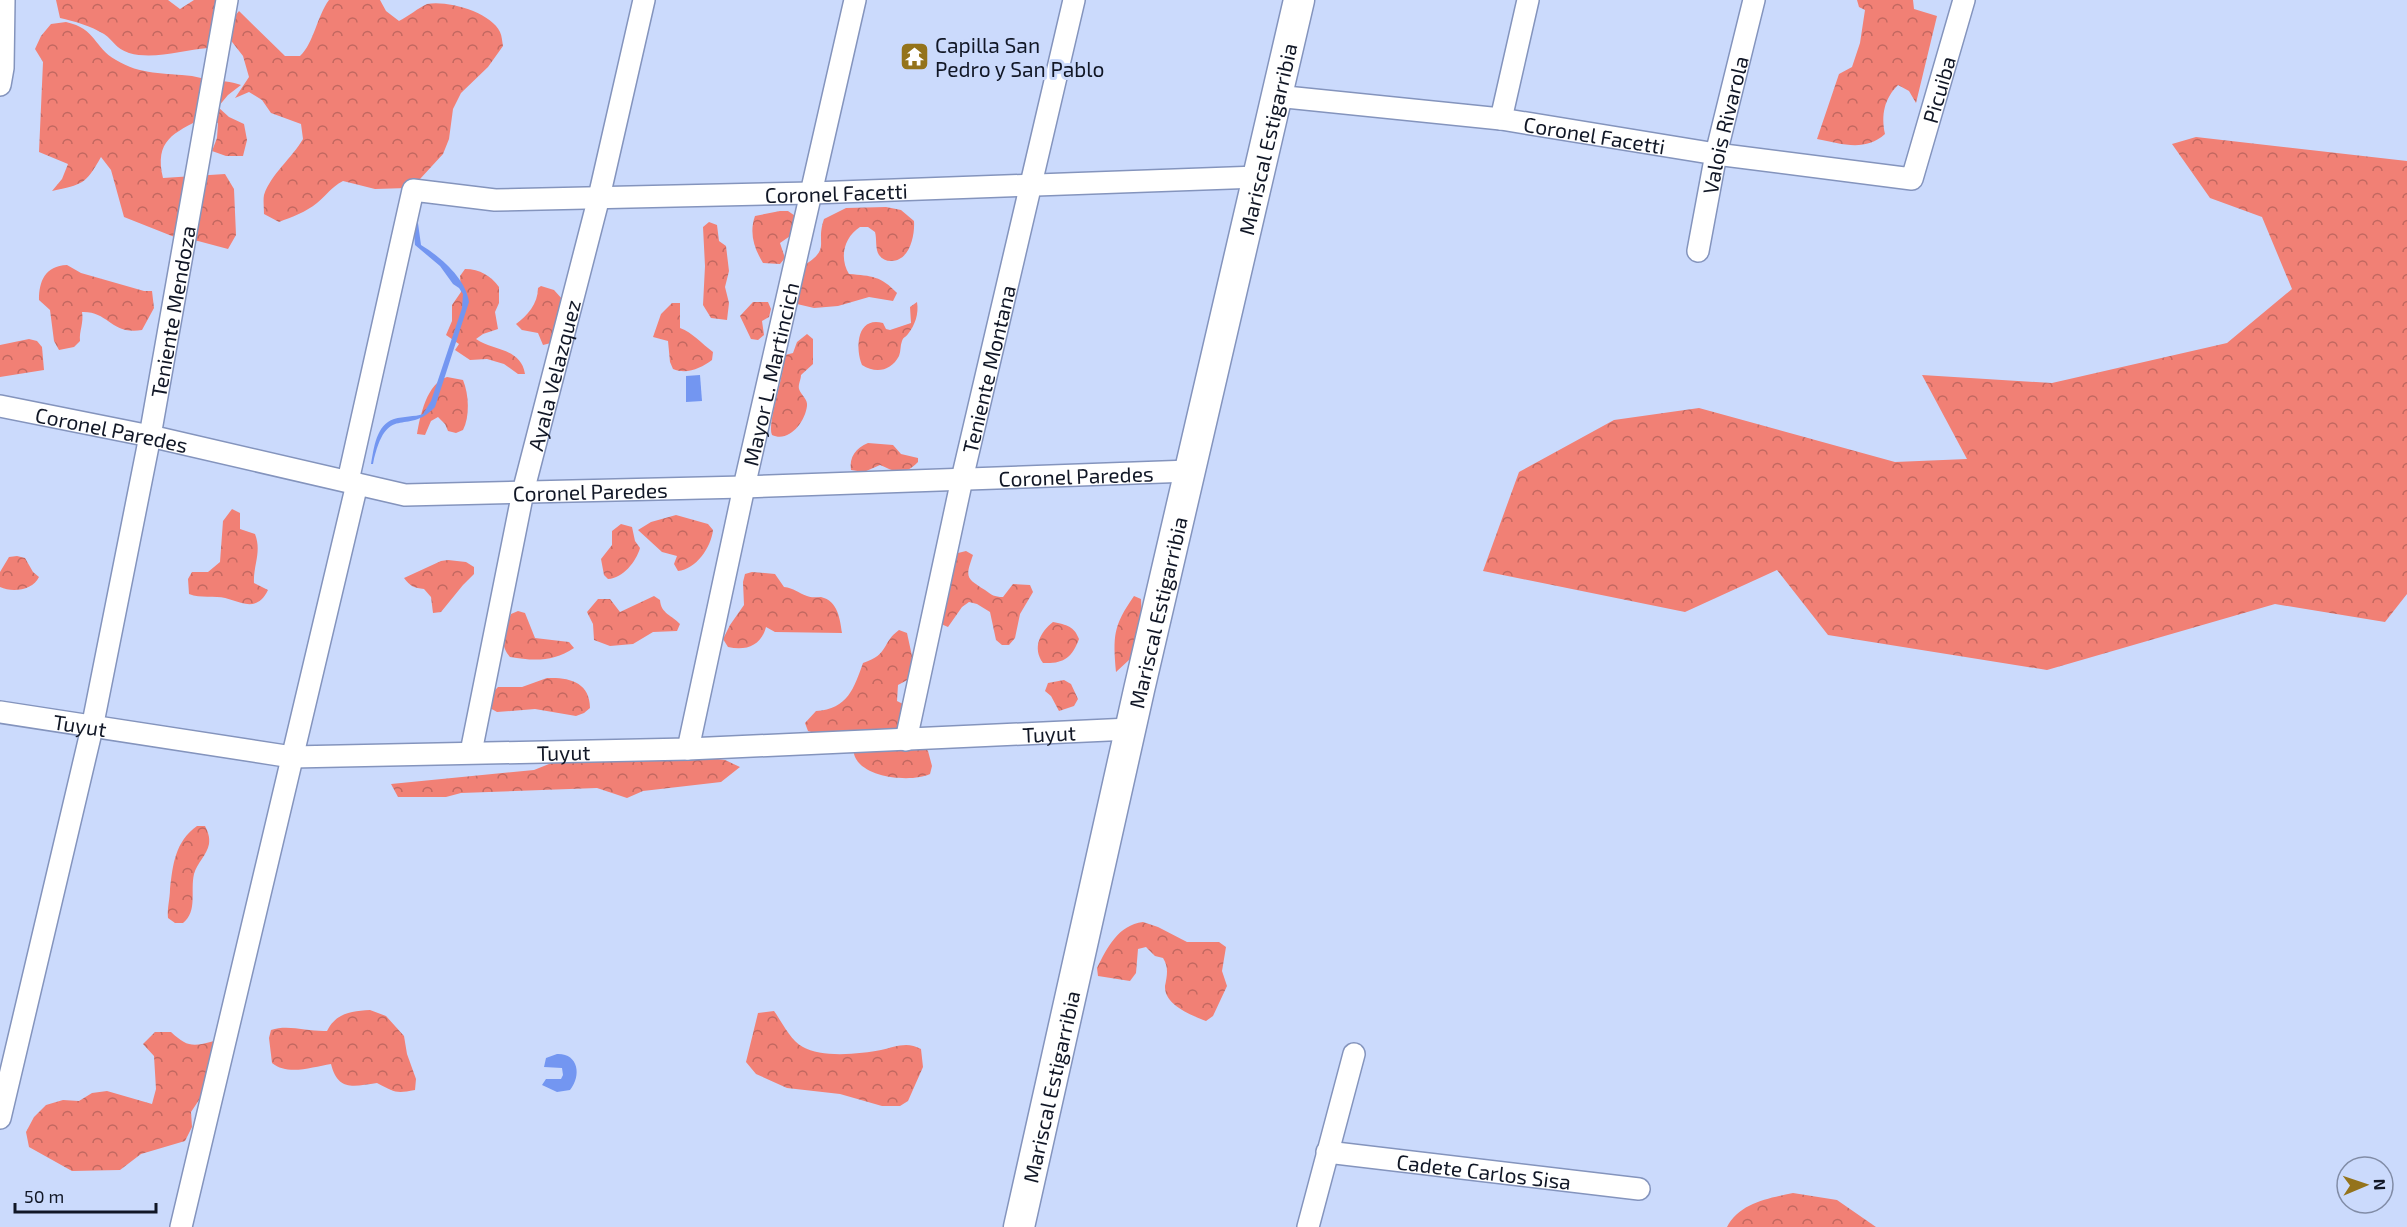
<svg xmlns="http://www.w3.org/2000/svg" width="2407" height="1227" font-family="'Exo 2',sans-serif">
  <defs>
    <pattern id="forest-crowns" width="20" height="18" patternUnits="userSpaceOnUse" patternTransform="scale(1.5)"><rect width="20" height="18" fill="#f18075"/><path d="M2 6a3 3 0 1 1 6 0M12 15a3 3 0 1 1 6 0" fill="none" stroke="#c26860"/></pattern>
  </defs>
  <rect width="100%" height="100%" fill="#cbdafc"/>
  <g fill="url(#forest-crowns)">
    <path d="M56 0H168L180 9 194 0H223L208 48C183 50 154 60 129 53 115 48 114 41 104 34 91 26 74 21 60 18Z"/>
    <path d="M329 0H380L386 11 399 21C409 16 418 8 427 4 447 0 491 12 500 32 502 36 502 41 503 46L488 67 461 93 453 109 449 139 443 154 420 179 407 188 375 189 343 181C330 188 328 194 317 203 306 212 292 217 279 222L264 214C264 208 263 200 264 195 271 174 292 158 303 139L301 124 271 113 262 100 249 92 235 98 249 77 243 56 229 38 228 24 239 11 285 56H300C314 43 317 16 329 0Z"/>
    <path d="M1857 0H1913L1914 9 1937 16 1916 103 1909 91 1898 85C1884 99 1881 115 1885 134 1865 152 1842 144 1817 139L1839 74 1852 67 1860 43 1865 10 1859 7Z"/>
    <path d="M66 22C97 29 93 47 116 60 140 75 165 73 192 76 198 77 204 79 210 80 222 81 230 81 241 85L228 95 218 107 229 117 244 124 247 140 243 156H226L212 151 217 138 218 123 203 118C174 133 154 140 163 178L225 174 234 189 236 235 228 249 198 241 182 240 124 217 111 170 101 157C85 185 83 184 52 191L62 179 68 164 39 152 43 62 35 49 41 36 51 24Z"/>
    <path d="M2196 137 2407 161V594L2385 622 2275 604 2047 670 1828 635 1777 570 1685 612 1483 571 1519 472 1614 420 1699 408 1895 462 1967 459 1922 375 2052 383 2227 343 2292 289 2262 217 2210 198 2172 144Z"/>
    <path d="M886 207 901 210 914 221C915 235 910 261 891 261 886 261 882 259 879 255 875 249 877 239 875 232L868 227H860C844 237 839 258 849 274 872 276 881 276 897 293L893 301 869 297 838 306 814 308 797 304 796 297 803 266C832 248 815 245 824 219L846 208Z"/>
    <path d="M780 211H788L801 220 793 234 780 243 785 258 780 264 763 263C754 248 749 233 755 216Z"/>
    <path d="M709 222 717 225 719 241 726 246 729 271 725 287 729 303 727 320 711 318 703 305 705 266 703 227Z"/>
    <path d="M67 265 81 273 144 291H152L154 308 142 330C110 335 109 311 82 312 84 323 79 331 80 341L74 347 59 350 54 341 50 310 39 300C39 281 45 266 67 265Z"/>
    <path d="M465 269C480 269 491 276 499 287V303L495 312 498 329 483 334 476 339C494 351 521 348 525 374H518L504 364 487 359 470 360 455 350 459 344 446 335 452 321V305L461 292 460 276Z"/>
    <path d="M541 286 554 290 563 300 551 343 543 345 538 333 522 330 516 324C527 316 538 304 538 288Z"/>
    <path d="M753 302H768L771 309 769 317 762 321 764 335 758 340 751 339 740 316Z"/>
    <path d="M917 302C919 314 915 325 908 334 904 339 904 336 902 341 900 346 901 351 899 356 891 371 876 374 862 365 855 347 857 316 883 323L886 329 890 330 911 323 910 307Z"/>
    <path d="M672 303H680V328C693 333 701 343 713 352L712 360C701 368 687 375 673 369L670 362 668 341 653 337 661 314Z"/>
    <path d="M807 334 813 339V364L801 375C801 380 798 384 799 389 801 395 808 399 807 406 805 422 789 443 772 435 767 422 784 377 784 358L785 355 793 353 797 342Z"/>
    <path d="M29 339 37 341 42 347 44 370 0 377V345Z"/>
    <path d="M447 377 463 380C469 394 470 417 463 430L456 433 448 431 445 424 438 417 431 421 425 435 417 434C420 416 427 383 447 377Z"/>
    <path d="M868 443 893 445 901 454 918 458V462C903 477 896 472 880 465L864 472 851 470C849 457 856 448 868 443Z"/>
    <path d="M232 509 240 513V529L255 534C262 552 253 565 254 583L268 590C255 617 235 597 217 597 207 596 198 598 189 594L188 579 192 572H208L220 562 223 521Z"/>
    <path d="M676 515 708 524 713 530C711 548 696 569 678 571L674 564 677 556 662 552 638 530 651 522Z"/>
    <path d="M621 524 632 527 635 541 640 548C636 562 623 578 608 579L604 575 601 559 612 545V531Z"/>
    <path d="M966 551 973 555C965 578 966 578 985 590 992 595 994 597 1003 597L1013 584 1030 585 1033 592 1020 614 1015 638 1009 645H1002L996 640 990 612 977 604 969 602 962 607 948 627 941 624 952 568 958 553Z"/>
    <path d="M17 556 25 558 33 572 39 577C33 590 13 593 0 587V572L9 557Z"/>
    <path d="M448 560 466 562 474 567V574L463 585 441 612 433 613 431 597 424 589C414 588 410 586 404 578L441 561Z"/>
    <path d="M752 572 775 574 784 587C794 588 798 593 807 596 811 598 817 597 821 597 838 601 840 619 842 633L775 632 766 627C761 646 746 651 728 647L723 639 730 625 744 605 743 582 745 574Z"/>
    <path d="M654 596 660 600C661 614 672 615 680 624L677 631 653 632 633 644 610 646 594 640 593 624 587 612 598 599H610L620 612Z"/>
    <path d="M1134 596 1141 599 1144 665 1129 660 1116 672C1113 636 1113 626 1134 596Z"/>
    <path d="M518 611 525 613 535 638 569 642 574 648C553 662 534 661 510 657 498 643 504 629 511 614Z"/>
    <path d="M1053 622C1067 625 1074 626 1079 639 1072 658 1063 664 1043 663 1032 648 1040 632 1053 622Z"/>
    <path d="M899 630 907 633 912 656 919 660 911 678 898 685 897 701 905 705 922 744 928 751 932 766 930 774C911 783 860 778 854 754 853 748 855 737 856 731L824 736 808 731 805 723 816 711C848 709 854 688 863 663 890 654 881 643 899 630Z"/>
    <path d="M547 678C569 677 590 682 590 708L584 713 576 716 535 709 497 712 490 708 492 693 498 687H522Z"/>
    <path d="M1064 680 1071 684 1078 699 1074 706 1059 711 1051 696 1045 691 1048 683Z"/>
    <path d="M564 758H710L725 760 740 767 721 782 643 791 627 798 597 788 461 793 446 797H398L391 784 534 770Z"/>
    <path d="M197 826H205C208 832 210 837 209 844 207 855 197 863 194 874 190 891 198 911 183 923H175L168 918C167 908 170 899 170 889 173 864 175 842 197 826Z"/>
    <path d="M1143 922 1158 927 1187 942H1219L1226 947 1222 971 1227 986 1213 1016 1206 1021C1191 1015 1164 1005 1165 986 1167 975 1169 968 1163 958L1155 956 1146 947 1138 949 1136 973 1130 981 1098 976 1097 968C1107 948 1118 925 1143 922Z"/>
    <path d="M370 1010 386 1016 404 1036 407 1054 416 1079 415 1090C395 1094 395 1092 377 1083 354 1086 338 1092 331 1064 312 1067 288 1076 272 1063L269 1038 271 1030C289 1024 308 1032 327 1031 336 1013 351 1011 370 1010Z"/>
    <path d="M774 1011C782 1022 790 1040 803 1047 821 1058 861 1054 881 1050 895 1047 907 1041 921 1049L923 1067 908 1101 900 1106H882L840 1094 787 1088 756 1074 746 1062 758 1013Z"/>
    <path d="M155 1032H171C187 1047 193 1047 214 1041V1056L207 1070 209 1085 191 1112 192 1127 185 1141 141 1154 120 1170 72 1171 29 1147 26 1132 34 1117 46 1105 63 1100 79 1101 92 1093 107 1091 152 1104 156 1089 154 1056 143 1044Z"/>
    <path d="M1793 1193 1837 1200 1876 1227H1727C1739 1203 1769 1198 1793 1193Z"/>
  </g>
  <g fill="#7396f1">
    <path d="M417 216 421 245C441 257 466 279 469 302L435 407C406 438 387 400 373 464H371C374 448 376 425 394 419 404 416 414 417 423 414L431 401 462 308 463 294 459 288 453 284 440 266 415 245 413 221Z"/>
    <path d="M700 375 702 401 686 402V376Z"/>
    <path d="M557 1054C578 1053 582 1075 570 1090L557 1092 542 1085 546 1079H561L563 1075 562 1068 544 1067 546 1058Z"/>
  </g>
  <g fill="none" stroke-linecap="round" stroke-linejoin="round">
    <defs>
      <g id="street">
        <path d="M0 85 3 68 4 0"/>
        <path id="s1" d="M1276 96 1501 119 1716 154 1912 179 1964 0"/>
        <path d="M1501 119 1528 0"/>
        <path id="s2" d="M1698 251 1716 154 1754 0"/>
        <path id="s3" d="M0 406 150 436 405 495 744 487 1190 471"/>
        <path id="s4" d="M348 481 413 190 495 200 812 193 1258 177"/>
        <path id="s5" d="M0 712 292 757 688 749 1130 729"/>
        <path id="s6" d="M906 740 962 479 1074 0"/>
        <path id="s7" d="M688 749 744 487 855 0"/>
        <path id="s8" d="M471 752 523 492 599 197 644 0"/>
        <path id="s9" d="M0 1118 92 728 150 436 227 0"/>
        <path id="s10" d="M1327 1152 1639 1189"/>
        <path d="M181 1227 357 484"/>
        <path d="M1308 1227 1354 1054"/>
      </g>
      <g id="secondary">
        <path id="s11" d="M1019 1227 1139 690 1299 0"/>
      </g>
    </defs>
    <use href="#street" stroke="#8494bd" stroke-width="24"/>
    <use href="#secondary" stroke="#8494bd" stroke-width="33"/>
    <use href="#street" stroke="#fff" stroke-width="21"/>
    <use href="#secondary" stroke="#fff" stroke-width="30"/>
  </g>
  <defs>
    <symbol id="temple-square" viewBox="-11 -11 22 22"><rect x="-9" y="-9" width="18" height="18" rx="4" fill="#94731b" stroke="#cbdafc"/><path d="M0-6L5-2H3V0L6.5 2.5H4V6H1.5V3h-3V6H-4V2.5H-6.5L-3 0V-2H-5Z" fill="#fff"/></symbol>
  </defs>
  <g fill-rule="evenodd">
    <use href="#temple-square" x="898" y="40" width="33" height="33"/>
  </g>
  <g text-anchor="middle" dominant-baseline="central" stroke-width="6" stroke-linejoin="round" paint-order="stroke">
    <g font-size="21" fill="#111726" stroke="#cbdafc" text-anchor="start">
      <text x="935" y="44">Capilla San<tspan x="935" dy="24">Pedro y San Pablo</tspan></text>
    </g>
    <g font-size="21" fill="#111726" stroke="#cbdafc">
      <text stroke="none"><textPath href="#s1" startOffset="735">Picuiba</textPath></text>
      <text stroke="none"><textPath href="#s2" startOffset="129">Valois Rivarola</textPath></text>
      <text stroke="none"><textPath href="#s1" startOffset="321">Coronel Facetti</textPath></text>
      <text stroke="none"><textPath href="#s11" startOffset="1116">Mariscal Estigarribia</textPath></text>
      <text stroke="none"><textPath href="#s4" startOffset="722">Coronel Facetti</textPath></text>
      <text stroke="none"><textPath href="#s9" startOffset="825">Teniente Mendoza</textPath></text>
      <text stroke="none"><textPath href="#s6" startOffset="380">Teniente Montana</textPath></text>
      <text stroke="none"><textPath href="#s7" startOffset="384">Mayor L. Martincich</textPath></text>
      <text stroke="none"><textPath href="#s8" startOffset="386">Ayala Velazquez</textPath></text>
      <text stroke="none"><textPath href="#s3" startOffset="114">Coronel Paredes</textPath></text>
      <text stroke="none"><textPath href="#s3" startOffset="1086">Coronel Paredes</textPath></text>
      <text stroke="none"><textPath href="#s3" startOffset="600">Coronel Paredes</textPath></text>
      <text stroke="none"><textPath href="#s11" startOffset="630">Mariscal Estigarribia</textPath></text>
      <text stroke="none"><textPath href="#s5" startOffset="81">Tuyut</textPath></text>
      <text stroke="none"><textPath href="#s5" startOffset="1053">Tuyut</textPath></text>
      <text stroke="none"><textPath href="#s5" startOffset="567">Tuyut</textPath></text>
      <text stroke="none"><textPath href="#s11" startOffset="144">Mariscal Estigarribia</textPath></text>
      <text stroke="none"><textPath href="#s10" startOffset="158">Cadete Carlos Sisa</textPath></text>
    </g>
  </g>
  <g transform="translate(2365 1185) rotate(88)"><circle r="28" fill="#cbdafc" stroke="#818ca6" stroke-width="1.5"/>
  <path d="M0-4.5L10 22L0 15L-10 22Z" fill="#94731b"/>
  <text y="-9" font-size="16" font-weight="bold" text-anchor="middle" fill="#111726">N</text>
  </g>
  <path d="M15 1203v9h141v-9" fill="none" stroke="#111726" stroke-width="3"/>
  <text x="24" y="1203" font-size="18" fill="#111726" stroke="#cbdafc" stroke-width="4.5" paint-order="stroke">50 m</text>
</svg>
